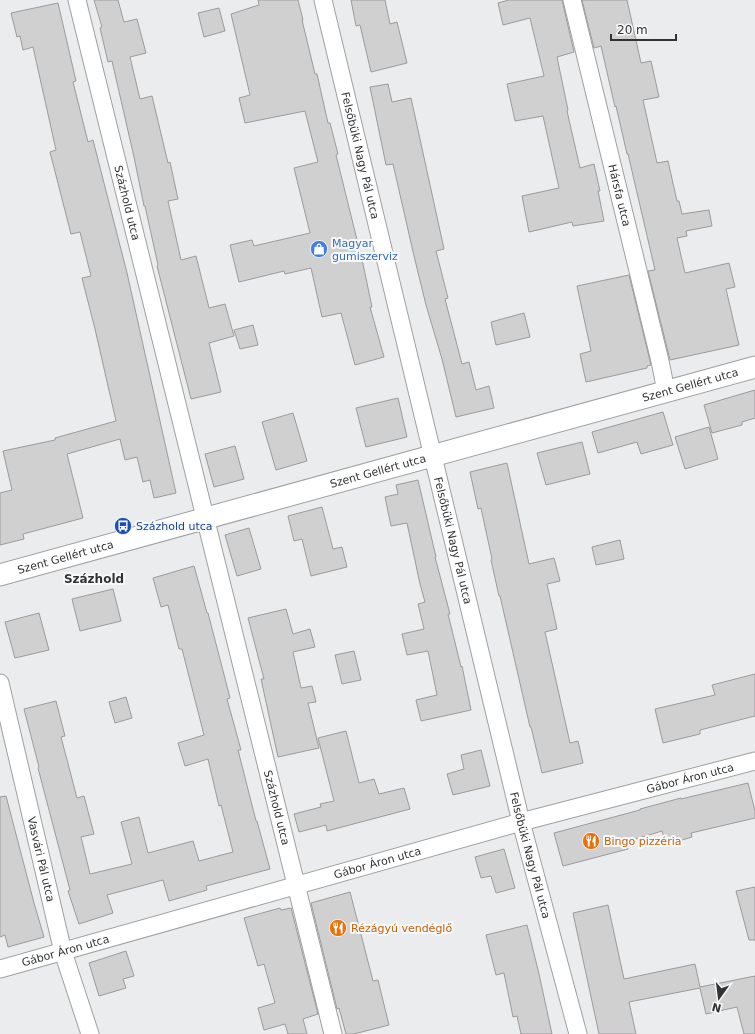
<svg xmlns="http://www.w3.org/2000/svg" width="755" height="1034" font-family="'DejaVu Sans',sans-serif">
  <rect width="100%" height="100%" fill="#ebeced"/>
  <g fill="#d1d0d1" stroke="#9c9b9c">
    <path d="M94 0H118L124 22 137 19 146 53 130 57 140 99 152 96 168 163 170 162 178 199 168 201 181 260 196 256 209 308 225 304 234 336 209 343 221 392 191 399 157 266 158 265 145 206H144L134 157 112 61 108 62 100 28 102 27Z"/>
    <path d="M258 0H298L303 20H302L315 74H317L328 123H330L338 154 336 155 363 264 372 307H370L384 357 355 365 341 313 322 317 311 268 285 274 284 271 239 282 230 245 252 240 254 246 310 233 294 168 318 162 305 111 245 123 239 98 250 95 231 14 259 5Z"/>
    <path d="M351 0H385L390 24 397 22 407 63 371 72 360 25 356 26Z"/>
    <path d="M509 0H562L574 52 557 57 568 110 567 111 580 168 594 164 600 191H598L604 221 573 226 572 222 529 232 522 196 559 188 543 116 515 121 507 84 544 76 530 18 503 25 498 3Z"/>
    <path d="M582 0H627L641 63 651 61 659 97 643 100 657 163 668 161 677 201H679L682 214 709 210 712 226 686 231 687 236 677 238 685 273 729 263 735 287 726 289 739 345 670 360 648 271 655 270 628 154H627L616 106 615 107 601 46 594 48Z"/>
    <path d="M58 3 76 81 73 82 88 142 93 140 127 273 176 493 154 498 150 480 143 482 137 457 125 460 120 439 67 454 83 518 23 534 24 539 0 545V493L12 490 3 451 55 440V438L116 421 95 329 82 278 91 276 80 232 71 234 50 152 56 150 33 47 23 50 20 36 17 37 11 13Z"/>
    <path d="M219 8 225 31 204 37 198 13Z"/>
    <path d="M388 84 392 102 411 98 444 249 436 251 448 298 445 299 462 364 469 362 476 390 489 386 494 408 456 417 442 359 426 305 414 256 393 164 386 165 370 87Z"/>
    <path d="M629 275 651 365 647 366V368L586 382 580 354 591 351 577 286Z"/>
    <path d="M524 313 530 337 496 345 491 322Z"/>
    <path d="M253 325 258 345 240 349 234 330Z"/>
    <path d="M755 390V418L742 422V425L712 433 704 405Z"/>
    <path d="M398 398 407 437 366 447 356 408Z"/>
    <path d="M663 412 673 445 641 454 637 442 598 453 592 432Z"/>
    <path d="M293 413 307 461 276 470 262 422Z"/>
    <path d="M709 427 718 459 685 469 675 437Z"/>
    <path d="M582 442 590 474 546 485 537 453Z"/>
    <path d="M235 446 244 479 214 487 205 454Z"/>
    <path d="M507 463 529 564 554 558 560 581 547 584 557 629 545 632 570 743 578 741 583 763 542 773 531 727H530L500 596H499L491 560 492 559 481 508 478 509 470 472Z"/>
    <path d="M418 480 436 557H435L450 614H448L461 667 462 666 471 710 421 721 416 700 437 695 428 651 407 655 402 634 424 629 418 604 425 602 420 584 407 523 391 526 385 497 398 494 396 485Z"/>
    <path d="M322 507 333 549 342 547 347 567 311 576 302 539 294 541 288 516Z"/>
    <path d="M249 528 261 569 237 576 225 535Z"/>
    <path d="M620 540 624 559 596 565 592 547Z"/>
    <path d="M194 566 207 613H208L222 667 230 698 227 699 241 750H238L256 821H257L270 869 206 886 207 890 169 901 163 880 107 895 113 913 79 924 68 891 70 890 38 768 39 767 24 709 56 701 65 736 61 737 77 798 84 796 94 834 81 837 90 874 132 864 121 822 139 817 148 853 193 841 199 861 233 852 221 805 219 806 208 759 185 766 178 743 204 735 182 649H179L168 605 161 607 153 578Z"/>
    <path d="M113 589 121 621 80 631 72 599Z"/>
    <path d="M286 609 293 634 310 629 315 647 293 652 301 688 312 686 316 702 308 703 319 748 278 757 261 679H264L248 618Z"/>
    <path d="M39 613 49 650 15 658 5 622Z"/>
    <path d="M354 651 361 680 342 684 335 655Z"/>
    <path d="M755 674V716L700 730V734L663 743 655 709 715 695 712 685Z"/>
    <path d="M126 697 132 718 115 723 109 702Z"/>
    <path d="M346 731 359 783 374 779 379 794 404 788 410 809 327 831 326 825 299 832 294 814 321 807 320 804 334 801 318 738Z"/>
    <path d="M481 750 490 786 453 795 447 774 464 769 461 755Z"/>
    <path d="M748 783 755 811V818L691 833 692 837 666 845 662 831 626 842 628 849 563 866 554 833 640 810V809L681 798V799Z"/>
    <path d="M6 796 34 903 44 937 8 947 5 935 0 937V797Z"/>
    <path d="M504 849 515 888 496 893 491 876 481 878 475 857Z"/>
    <path d="M755 887V940H749L736 891Z"/>
    <path d="M350 892 373 981 378 980 389 1025 354 1034H346L339 1008 337 1009 311 903Z"/>
    <path d="M608 905 624 979 695 964 700 987 755 976V1034H744L737 1007 706 1014 700 988 629 1002 636 1034H599L573 913Z"/>
    <path d="M280 908 281 910 291 908 318 1014 303 1019 307 1034H288L285 1024 264 1030 258 1008 275 1003 264 964 258 966 244 918Z"/>
    <path d="M527 925 539 974 552 1034H521L517 1016 513 1017 504 973 496 975 486 935Z"/>
    <path d="M126 951 134 976 123 979 126 988 99 996 89 963Z"/>
  </g>
  <g fill="none" stroke-linecap="round" stroke-linejoin="round">
    <defs>
      <g id="minor">
        <path id="s1" d="M77 0 333 1034"/>
        <path id="s2" d="M323 0 521 822 578 1034"/>
        <path id="s3" d="M572 0 660 361 666 391"/>
        <path id="s4" d="M0 683 63 952 90 1034"/>
        <path id="s5" d="M0 969 521 822 755 761"/>
      </g>
      <g id="tertiary">
        <path id="s6" d="M0 575 755 367"/>
      </g>
    </defs>
    <use href="#minor" stroke="#9fa0a1" stroke-width="19"/>
    <use href="#tertiary" stroke="#9fa0a1" stroke-width="23"/>
    <use href="#minor" stroke="#fff" stroke-width="17"/>
    <use href="#tertiary" stroke="#fff" stroke-width="21"/>
  </g>
  <defs>
    <symbol id="shop-disc" viewBox="-11 -11 22 22"><circle r="9.5" fill="#3f7fe0" stroke="#f8f9fa"/><path d="M-5-2.5h2.3a2.7 3.5 0 0 1 5.4 0H5L5.5 6h-11ZM-1.5-2.5h3a1.5 2.3 0 0 0-3 0Z" fill="#fff"/></symbol>
    <symbol id="bus-disc" viewBox="-11 -11 22 22"><circle r="9.5" fill="#1a4fb4" stroke="#f8f9fa"/><path d="M-5-6H5V4H4V6H2V4H-2V6H-4V4H-5ZM-3.5-4V0h7V-4ZM-3.5 1.2v1.5H-2V1.2ZM2 1.2v1.5H3.5V1.2Z" fill="#fff"/></symbol>
    <symbol id="restaurant-disc" viewBox="-11 -11 22 22"><circle r="9.5" fill="#e8710a" stroke="#f8f9fa"/><path d="M-5-6h1v4h1v-4h1v4h1v-4h1v5L-1.5 .5V6h-2V.5L-5-1ZM5-6V6H3V1.5H1.5Q1.5-4 5-6Z" fill="#fff"/></symbol>
  </defs>
  <g fill-rule="evenodd">
    <use href="#shop-disc" x="309" y="239" width="20" height="20"/>
    <use href="#bus-disc" x="113" y="516" width="20" height="20"/>
    <use href="#restaurant-disc" x="581" y="831" width="20" height="20"/>
    <use href="#restaurant-disc" x="328" y="918" width="20" height="20"/>
  </g>
  <g text-anchor="middle" dominant-baseline="central" stroke-width="4" stroke-linejoin="round" paint-order="stroke">
    <g font-size="11" fill="#333" stroke="#f8f9fa">
      <text stroke="none"><textPath href="#s2" startOffset="160">Felsőbüki Nagy Pál utca</textPath></text>
      <text stroke="none"><textPath href="#s3" startOffset="201">Hársfa utca</textPath></text>
      <text stroke="none"><textPath href="#s1" startOffset="209">Százhold utca</textPath></text>
      <text stroke="none"><textPath href="#s6" startOffset="716">Szent Gellért utca</textPath></text>
      <text stroke="none"><textPath href="#s6" startOffset="392">Szent Gellért utca</textPath></text>
      <text stroke="none"><textPath href="#s2" startOffset="556">Felsőbüki Nagy Pál utca</textPath></text>
      <text stroke="none"><textPath href="#s6" startOffset="68">Szent Gellért utca</textPath></text>
      <text stroke="none"><textPath href="#s5" startOffset="716">Gábor Áron utca</textPath></text>
      <text stroke="none"><textPath href="#s1" startOffset="832">Százhold utca</textPath></text>
      <text stroke="none"><textPath href="#s2" startOffset="880">Felsőbüki Nagy Pál utca</textPath></text>
      <text stroke="none"><textPath href="#s4" startOffset="181">Vasvári Pál utca</textPath></text>
      <text stroke="none"><textPath href="#s5" startOffset="392">Gábor Áron utca</textPath></text>
      <text stroke="none"><textPath href="#s5" startOffset="68">Gábor Áron utca</textPath></text>
    </g>
    <g font-size="11" fill="#366cbe" stroke="#f8f9fa" text-anchor="start">
      <text x="332" y="243">Magyar<tspan x="332" dy="13">gumiszerviz</tspan></text>
    </g>
    <g font-size="11" fill="#164399" stroke="#f8f9fa" text-anchor="start">
      <text x="136" y="526">Százhold utca</text>
    </g>
    <g font-size="11" fill="#c56008" stroke="#f8f9fa" text-anchor="start">
      <text x="604" y="841">Bingo pizzéria</text>
      <text x="351" y="928">Rézágyú vendéglő</text>
    </g>
    <g font-size="12" font-weight="bold" fill="#333" stroke="#f8f9fa">
      <text x="94" y="579">Százhold</text>
    </g>
  </g>
  <g transform="translate(719 998) rotate(194)" stroke="#f8f9fa" stroke-width="3" paint-order="stroke">
  <path d="M0-3L7 15L0 10L-7 15Z" fill="#333333"/>
  <text y="-6" font-size="11" font-weight="bold" text-anchor="middle" fill="#333333">N</text>
  </g>
  <path d="M611 34v6h65v-6" fill="none" stroke="#333333" stroke-width="2"/>
  <text x="617" y="34" font-size="12" fill="#333333" stroke="#f8f9fa" stroke-width="3" paint-order="stroke">20 m</text>
</svg>
